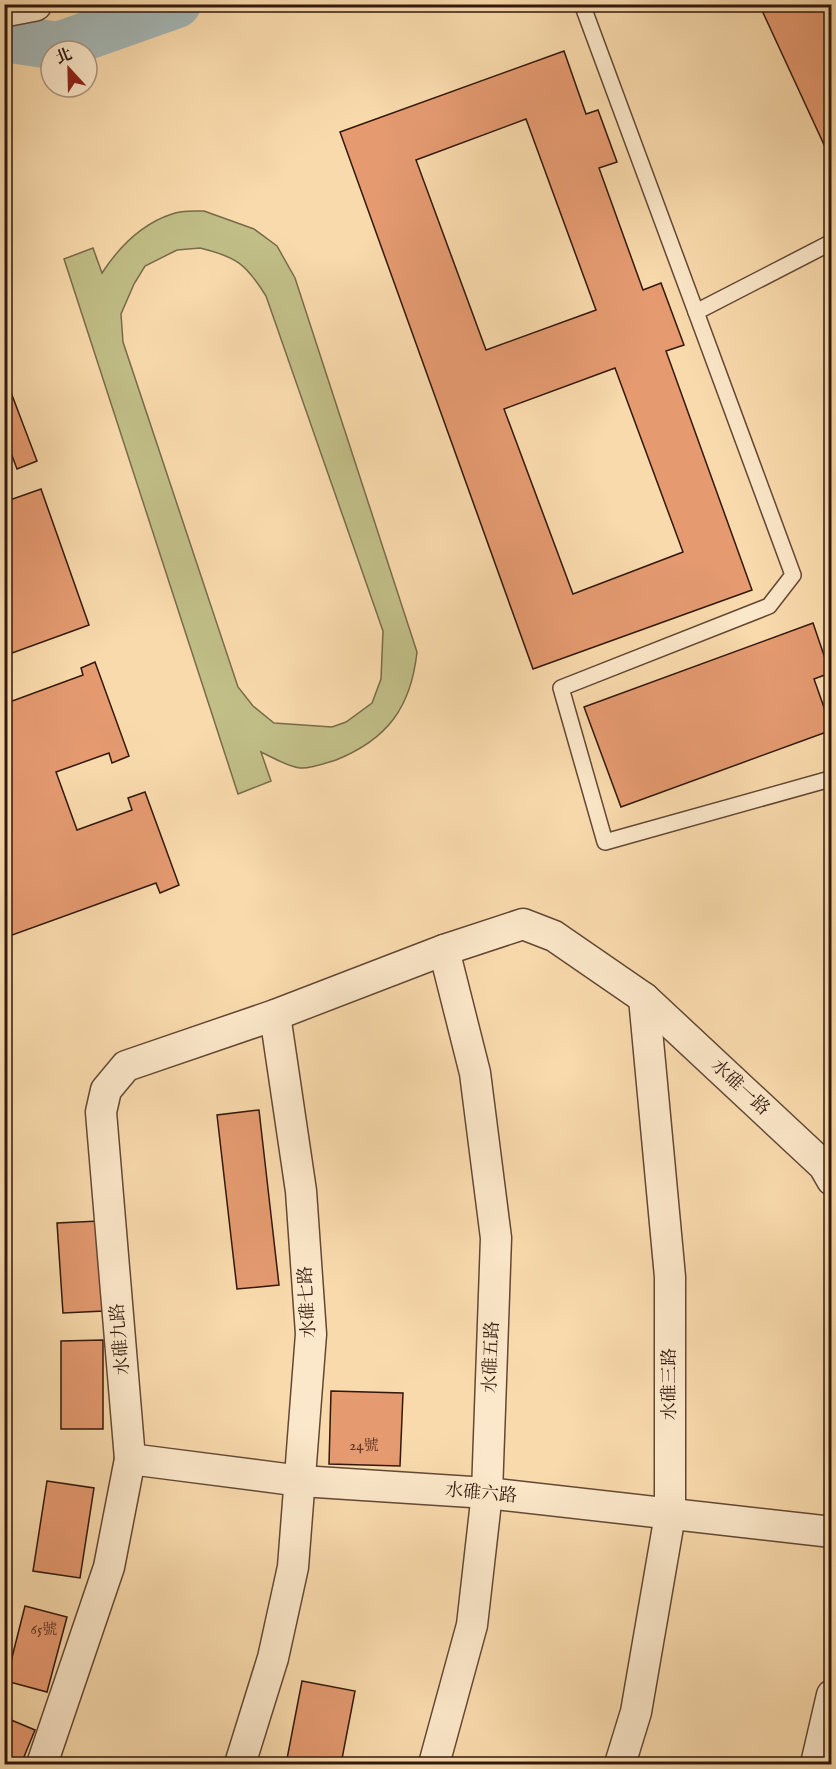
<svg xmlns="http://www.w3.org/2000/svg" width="836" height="1769" font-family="'IM FELL English','Noto Serif TC',serif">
  <rect width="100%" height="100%" fill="#f9daac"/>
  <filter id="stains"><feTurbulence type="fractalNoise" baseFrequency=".00333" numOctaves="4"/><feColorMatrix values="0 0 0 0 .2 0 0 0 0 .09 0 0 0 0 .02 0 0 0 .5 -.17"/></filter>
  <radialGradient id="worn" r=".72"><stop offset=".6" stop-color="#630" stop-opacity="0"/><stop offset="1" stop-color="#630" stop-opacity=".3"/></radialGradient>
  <path fill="#c1be87" stroke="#796b4a" stroke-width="1.5" fill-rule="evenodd" d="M204 211 254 229 277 246 295 278 417 652C411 707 388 739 336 760 326 763 310 769 300 768 286 766 274 758 261 752L271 781 238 794 64 259 93 248 102 273C119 247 141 224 172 214 181 210 194 211 204 211ZM200 248C237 257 246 264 266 296L383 631 381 679 372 703 346 722 332 727 274 723 253 706 238 687 123 342 121 314 134 284 145 266 177 250Z"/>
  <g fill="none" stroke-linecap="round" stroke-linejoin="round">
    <path stroke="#a4b7b6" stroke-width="48" d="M4 38 58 46 177 4"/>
  </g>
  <g fill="#e59a70" stroke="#31180d" stroke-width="1.5" fill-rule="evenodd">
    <path d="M759 4H832V162Z"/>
    <path d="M564 51 586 114 598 110 617 162 599 168 643 290 661 283 684 345 666 351 752 590 533 669 340 132ZM526 119 596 310 486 350 416 160ZM615 368 683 552 573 594 504 409Z"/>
    <path d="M4 374 37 461 17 469 11 453 4 455Z"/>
    <path d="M41 489 89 625 4 656V502Z"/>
    <path d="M813 623 830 673 814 679 832 730 621 807 584 707Z"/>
    <path d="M95 662 129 756 112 763 109 753 56 772 77 830 132 810 128 798 145 792 179 885 160 893 156 883 4 938V857L8 855 4 846V704L83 675 81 668Z"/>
    <path d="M259 1110 279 1285 237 1289 217 1115Z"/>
    <path d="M99 1221 104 1311 63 1313 57 1223Z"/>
    <path d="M103 1340V1429H61V1341Z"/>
    <path d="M331 1391 403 1393 400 1466 329 1464Z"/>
    <path d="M47 1481 94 1488 80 1578 33 1571Z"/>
    <path d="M25 1606 67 1617 47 1692 6 1681Z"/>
    <path d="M302 1681 355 1691 341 1764H286Z"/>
    <path d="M4 1717 35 1730 21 1764H4Z"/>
  </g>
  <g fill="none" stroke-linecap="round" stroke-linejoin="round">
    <defs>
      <g id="service">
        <path d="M582 4 696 312"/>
        <path d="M830 779 605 842 561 688 769 606 793 575 696 312 832 242"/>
      </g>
      <g id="minor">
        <path d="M130 1459 301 1481 487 1493 832 1532"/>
        <path d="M42 1764 109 1567 130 1459 101 1112 106 1090 126 1066 275 1015 444 950 523 924 554 936 644 998 824 1166 832 1180"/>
        <path d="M240 1764 273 1658 293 1567 311 1334 301 1191 275 1015"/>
        <path d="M434 1764 472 1625 487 1493 496 1238 475 1073 444 950"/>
        <path d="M620 1764 636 1712 670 1515V1277L644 998"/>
        <path d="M816 1764 832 1695"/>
      </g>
      <path id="tertiary" d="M4 10 35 4"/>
    </defs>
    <use href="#service" stroke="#634835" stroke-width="18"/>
    <use href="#minor" stroke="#634835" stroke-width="33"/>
    <use href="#tertiary" stroke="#634835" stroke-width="36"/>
    <use href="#service" stroke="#fbe7c9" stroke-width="15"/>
    <use href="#minor" stroke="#fbe7c9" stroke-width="30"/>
    <use href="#tertiary" stroke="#fbe7c9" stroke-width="33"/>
  </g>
  <g text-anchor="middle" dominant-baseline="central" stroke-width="4.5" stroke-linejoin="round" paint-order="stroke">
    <g font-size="15" fill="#5e3826">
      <text x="364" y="1445">24號</text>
      <text x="44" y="1629">65號</text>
    </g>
    <g font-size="18" fill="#31180d" stroke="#fbe7c9">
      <text transform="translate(740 1088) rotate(43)">水碓一路</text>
      <text transform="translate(308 1302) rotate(-93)">水碓七路</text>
      <text transform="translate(121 1339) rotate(-95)">水碓九路</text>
      <text transform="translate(492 1357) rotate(-88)">水碓五路</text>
      <text transform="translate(670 1384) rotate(-90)">水碓三路</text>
      <text transform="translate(481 1494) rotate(5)">水碓六路</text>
    </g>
  </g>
  <rect width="836" height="1769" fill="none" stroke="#f9daac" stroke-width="24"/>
  <rect x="6" y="6" width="824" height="1757" fill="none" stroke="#31180d" stroke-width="3"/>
  <rect x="12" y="12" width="812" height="1745" fill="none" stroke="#31180d" stroke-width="1.5"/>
  <g transform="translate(69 69) rotate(338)"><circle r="28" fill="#fbe7c9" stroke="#aa947e" stroke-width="1.5"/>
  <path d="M0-4.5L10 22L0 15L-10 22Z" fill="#8f2418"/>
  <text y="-9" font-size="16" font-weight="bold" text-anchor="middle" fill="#31180d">北</text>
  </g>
  <rect width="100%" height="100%" filter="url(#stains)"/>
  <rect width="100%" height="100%" fill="url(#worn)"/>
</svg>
